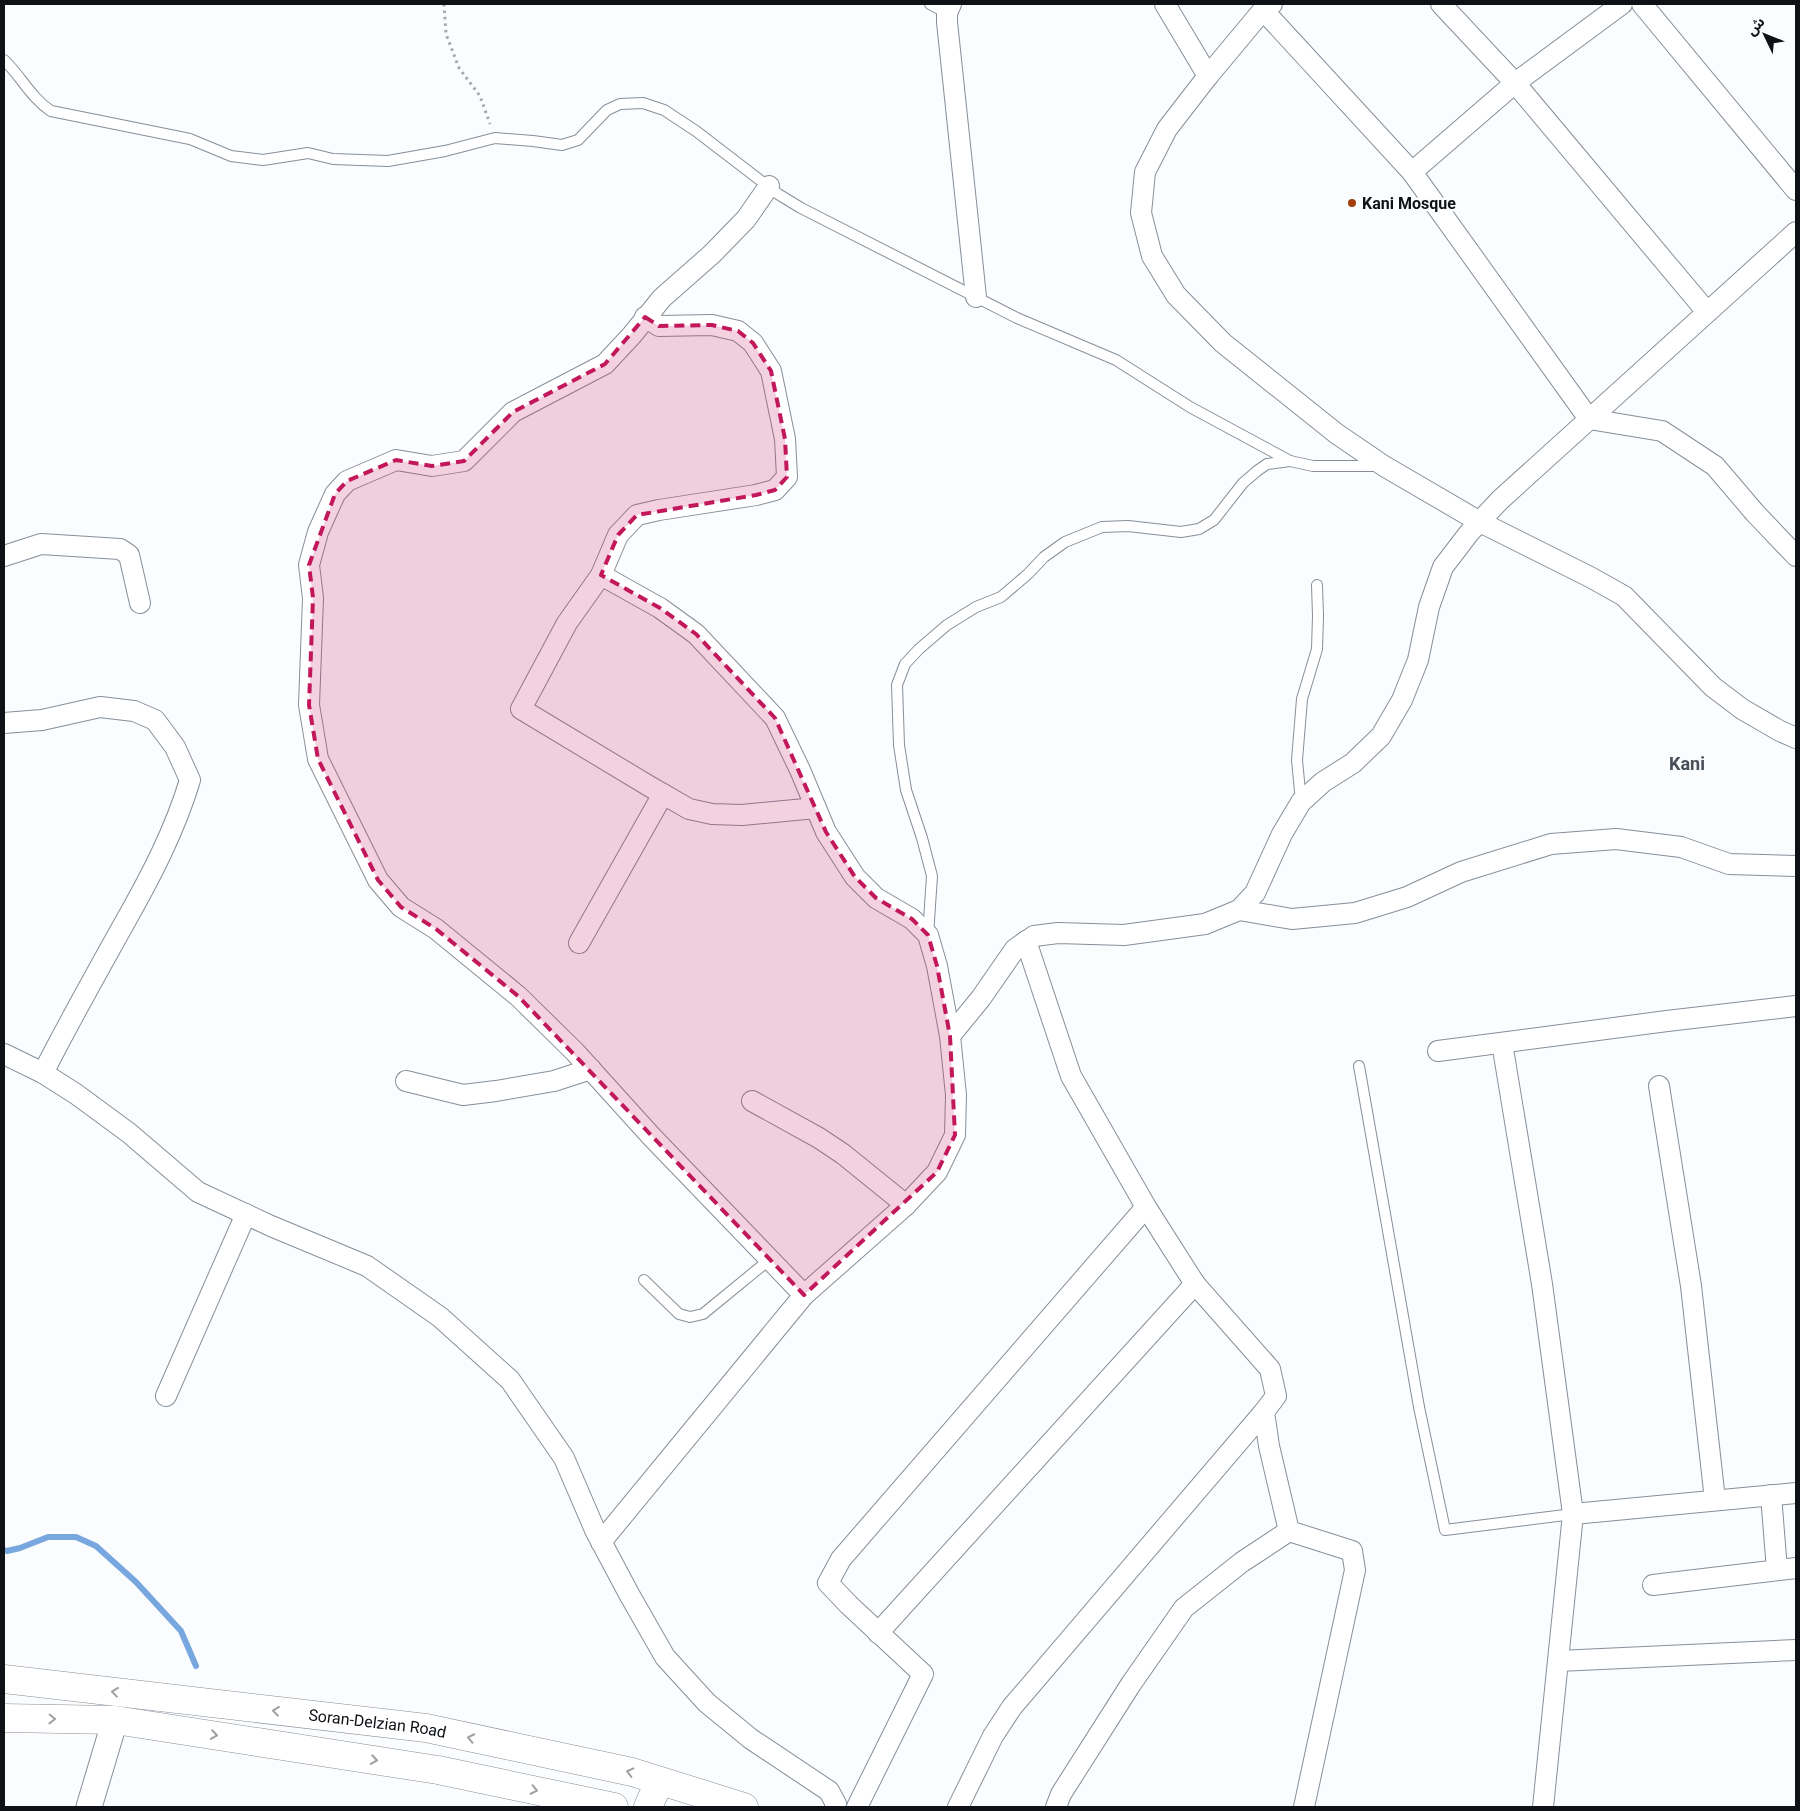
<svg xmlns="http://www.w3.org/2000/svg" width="1800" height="1811" font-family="Roboto,'Noto Sans Arabic',sans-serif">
  <rect width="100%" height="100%" fill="#fafcfe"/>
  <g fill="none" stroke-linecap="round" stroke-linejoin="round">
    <path stroke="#77a7de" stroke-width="6" d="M4 1550 7 1551 20 1548 48 1537H76L96 1546 136 1582 181 1631 196 1666"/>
    <defs>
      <g id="service">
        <path d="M930 4 947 13"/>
        <path d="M4 60C21 76 31 98 51 111L190 139 231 156 263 160 308 153 333 159 388 161 445 151 495 138 533 141 562 145 578 140 607 110 620 104 643 103 664 110 696 131 778 194 801 208 1017 318 1116 360 1190 407 1290 461 1313 466H1378"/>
        <path d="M1301 802 1297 760 1302 699 1317 649 1318 616 1317 585"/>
        <path d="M928 935 932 876 922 838 906 790 899 745 897 685 905 664 919 649 947 625 976 607 1001 597 1028 574 1044 557 1065 542 1102 527 1128 526 1181 532 1199 529 1214 520 1243 483 1257 471 1267 464 1290 461"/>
        <path d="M1359 1066 1419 1407 1445 1530 1573 1514"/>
        <path d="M644 1280 679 1314 690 1317 703 1314 769 1260"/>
      </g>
      <g id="minor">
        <path d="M951 4 947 13V22L976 297"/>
        <path d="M1165 4 1208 76"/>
        <path d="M1272 4 1263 10 1208 76 1167 129 1145 172 1141 213 1152 256 1176 295 1223 343 1337 434 1384 466 1480 522 1590 577 1624 596 1713 687 1742 709 1780 731 1796 738"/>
        <path d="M1441 4 1515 83 1707 312"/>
        <path d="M1642 4 1796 190"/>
        <path d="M1263 10 1412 172 1589 419 1662 431 1715 466 1755 513 1796 556"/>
        <path d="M1412 172 1515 83 1622 4"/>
        <path d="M769 186 746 219 712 254 662 298 632 335 605 364 513 412 464 461 432 466 396 460 347 481 335 494 318 532 309 565 313 598 309 705 318 759 378 880 401 907 436 929 518 996 575 1052 651 1136 804 1295"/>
        <path d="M645 317 659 326 712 325 738 331 753 343 771 371 785 439 787 477 775 490 756 495 659 510 637 515 618 535 601 575 567 623 521 709 649 786 689 809 712 814 742 815 816 808"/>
        <path d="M4 556 41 544 120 549 129 555 140 603"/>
        <path d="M4 723 42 720 100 707 134 711 155 720 175 747 190 780C175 830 151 876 125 922 97 972 69 1022 43 1073"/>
        <path d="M1239 910 1292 919 1355 913 1407 897 1461 872 1551 844 1616 839 1681 847 1729 864 1796 866"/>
        <path d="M1026 941 1071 1076 1146 1207 1195 1284 1270 1369 1276 1396 1264 1412 1269 1446 1289 1531 1352 1551 1355 1570 1304 1807"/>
        <path d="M579 943 663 794"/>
        <path d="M950 1036 981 998 1015 949 1034 936 1058 933 1124 935 1205 924 1239 910 1255 893 1282 834 1301 802 1323 782 1353 763 1381 736 1402 700 1418 660 1429 607 1443 567 1469 533 1500 500 1796 232"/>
        <path d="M1502 1043 1542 1284 1573 1514 1543 1807"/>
        <path d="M1438 1051 1667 1021 1796 1006"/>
        <path d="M4 1054 43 1073 76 1094 129 1133 198 1192 271 1226 367 1266 440 1317 510 1380 564 1458 595 1530 629 1594 665 1657 707 1703 751 1739 829 1791 836 1804 835 1807"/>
        <path d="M406 1081 463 1095 496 1091 554 1081 591 1069"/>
        <path d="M1659 1086 1691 1286 1715 1500"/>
        <path d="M752 1101 819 1138 843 1154 906 1205"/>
        <path d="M166 1396 246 1214"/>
        <path d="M1771 1495 1777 1570"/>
        <path d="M1573 1514 1796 1493"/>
        <path d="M601 1542 804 1295 906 1205 937 1172 955 1135 956 1095 950 1036 937 966 928 935 912 919 876 898 855 877 826 832 800 770 775 718 696 634 660 608 601 575"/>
        <path d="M1653 1585 1796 1568"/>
        <path d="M878 1633 1195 1284"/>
        <path d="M1558 1661 1796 1650"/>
        <path d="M857 1807 923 1674 849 1605 828 1583 841 1559 1146 1207"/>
        <path d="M958 1807 993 1736 1012 1707 1264 1412"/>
        <path d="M1056 1807 1061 1794 1131 1684 1184 1608 1242 1562 1289 1531"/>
      </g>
      <path id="tertiary" d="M89 1807 115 1720"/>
      <g id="primary">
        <path id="s1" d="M4 1679 426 1728 632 1772 744 1807"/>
        <path d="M4 1718 115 1720 438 1770 614 1807"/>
        <path d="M648 1807 656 1789V1780"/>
      </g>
    </defs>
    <use href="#service" stroke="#868f99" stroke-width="12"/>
    <use href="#minor" stroke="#868f99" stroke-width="22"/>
    <use href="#tertiary" stroke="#868f99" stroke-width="27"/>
    <use href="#primary" stroke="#868f99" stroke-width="29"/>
    <path stroke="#a5a7aa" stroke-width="3" stroke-dasharray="2.5 4" stroke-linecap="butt" d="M444 4 446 34 459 68 480 96 490 124"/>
    <use href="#service" stroke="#fff" stroke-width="10"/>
    <use href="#minor" stroke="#fff" stroke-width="20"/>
    <use href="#tertiary" stroke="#fff" stroke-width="25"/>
    <use href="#primary" stroke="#fff" stroke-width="28"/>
  </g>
  <defs><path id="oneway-chevron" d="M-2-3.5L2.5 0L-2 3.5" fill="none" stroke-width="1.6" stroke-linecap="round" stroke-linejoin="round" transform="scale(1.25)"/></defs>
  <g stroke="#9fa0a1">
    <use href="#oneway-chevron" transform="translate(115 1692) rotate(-173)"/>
    <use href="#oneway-chevron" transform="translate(276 1711) rotate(-173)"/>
    <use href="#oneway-chevron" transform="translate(52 1719) rotate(1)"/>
    <use href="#oneway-chevron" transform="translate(214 1735) rotate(9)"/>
    <use href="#oneway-chevron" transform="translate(471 1738) rotate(-168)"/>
    <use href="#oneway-chevron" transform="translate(374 1760) rotate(9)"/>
    <use href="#oneway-chevron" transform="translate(630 1772) rotate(-166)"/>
    <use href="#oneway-chevron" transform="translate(534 1790) rotate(12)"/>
  </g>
  <path fill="#c2185b" fill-opacity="0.2" stroke="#c2185b" stroke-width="4" stroke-dasharray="10 6" stroke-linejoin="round" d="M645 317 659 326 712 325 738 331 753 343 771 371 785 439 787 477 775 490 756 495 637 515 618 535 601 575 660 608 696 634 775 718 826 832 855 877 876 898 912 919 928 935 937 966 950 1036 955 1135 937 1172 804 1295 518 996 436 929 401 907 378 880 318 759 309 705 313 598 309 565 335 494 347 481 396 460 432 466 464 461 513 412 605 364Z"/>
  <circle fill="#a23e08" stroke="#fafcfe" stroke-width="2" cx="1352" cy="203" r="5"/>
  <g text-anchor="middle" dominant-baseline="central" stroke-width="5" stroke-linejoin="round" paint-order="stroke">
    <g font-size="16" font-weight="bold" fill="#0e1115" stroke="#fafcfe" text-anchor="start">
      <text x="1362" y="203">Kani Mosque</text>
    </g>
    <g font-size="16" fill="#0e1115" stroke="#fafcfe">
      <text stroke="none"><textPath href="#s1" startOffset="376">Soran-Delzian Road</textPath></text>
    </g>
    <g font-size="18" font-weight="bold" fill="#474f58" stroke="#fafcfe">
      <text x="1687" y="763">Kani</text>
    </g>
  </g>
  <rect width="1800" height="1811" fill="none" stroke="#0e1115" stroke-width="10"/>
  <g transform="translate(1765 35) rotate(313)" stroke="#fafcfe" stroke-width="4" paint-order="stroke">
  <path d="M0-4L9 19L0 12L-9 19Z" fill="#0e1115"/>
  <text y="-8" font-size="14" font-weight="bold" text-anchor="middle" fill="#0e1115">ش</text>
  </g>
</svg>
